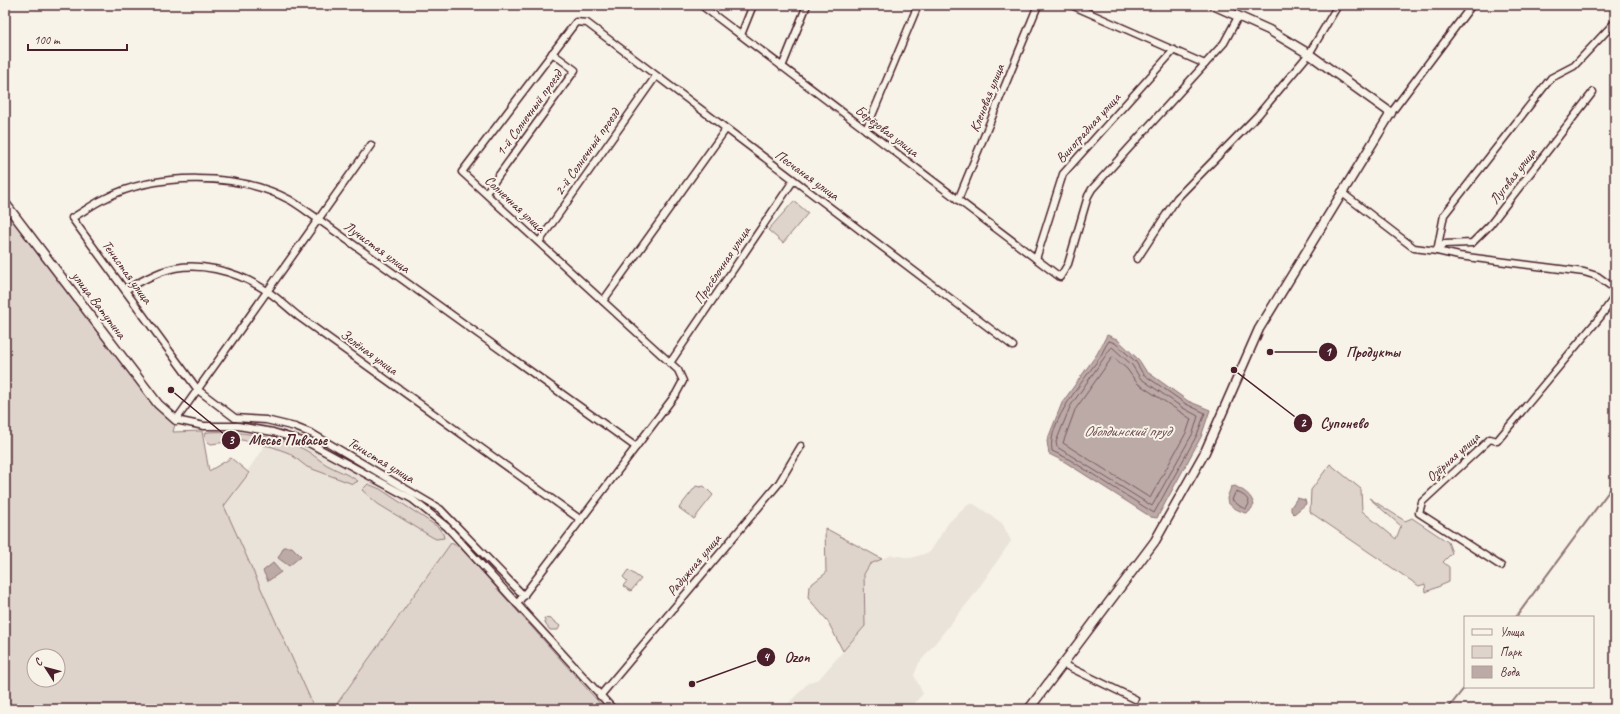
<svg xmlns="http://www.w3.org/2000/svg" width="1620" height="714" font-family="Caveat,sans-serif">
  <rect width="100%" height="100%" fill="#f7f3e8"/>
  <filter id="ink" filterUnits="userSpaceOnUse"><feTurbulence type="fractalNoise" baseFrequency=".025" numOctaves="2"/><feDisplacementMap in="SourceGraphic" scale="8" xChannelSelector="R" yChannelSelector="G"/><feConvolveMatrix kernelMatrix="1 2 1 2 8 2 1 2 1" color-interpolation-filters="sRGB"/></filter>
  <g filter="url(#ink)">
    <g fill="#eae3da">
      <path d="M272 435 309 446 347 465 410 502 446 529 451 543 336 705 314 707 221 510Z"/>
      <path d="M969 504H974L1002 523 1011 541 974 595 919 663 914 675 923 694 909 709H783L809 682 819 679 865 626 864 574 870 564 892 555 911 558 930 552 949 522Z"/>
    </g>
    <g fill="#ded4cc" stroke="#947a7c" fill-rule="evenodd">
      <path d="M794 201 808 213 783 243 768 230Z"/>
      <path d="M5 203 158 404 176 420 173 432 202 431 209 471 231 458 249 473 224 506 314 707 336 705 451 543 461 548 605 709H5ZM34 656H58V680H34Z"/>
      <path d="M208 432C235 430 283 437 307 451 314 455 320 461 327 465 338 471 348 474 358 481L353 484 307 467 289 453 273 447 242 440 211 444 208 442 204 434Z"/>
      <path d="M1330 464 1361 489 1362 511 1396 539 1401 526 1369 498 1405 521 1412 518 1448 542 1452 553 1443 562 1449 567V582L1426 592 1425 584 1419 586 1310 512 1311 490Z"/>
      <path d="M368 484 380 489 438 527 443 534 444 538 436 539 432 537 378 504 362 490Z"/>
      <path d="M696 486 700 487 704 486 713 495 694 519 679 508Z"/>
      <path d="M825 528 882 559 870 564 864 574 865 626 843 651 827 620 808 598 809 586 826 573Z"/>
      <path d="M628 570 641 579 631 591 623 586 627 581 623 577Z"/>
      <path d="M544 618 551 619 560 626 558 630H550L546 625Z"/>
    </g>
    <g fill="#bcaaa7" stroke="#8e7275">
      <path d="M1107 335 1117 339 1139 360 1146 371 1188 401 1210 410 1201 437 1157 518 1151 517 1065 462 1049 454 1047 441 1062 403 1097 354Z"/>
      <path d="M1235 486C1244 491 1251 494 1254 505L1249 512 1245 513C1240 511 1227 506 1227 499 1227 496 1230 491 1231 487Z"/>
      <path d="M1297 498 1305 500 1306 504 1294 514 1291 511V507Z"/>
      <path d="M284 547H292L301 556 289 566 278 558Z"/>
      <path d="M273 563 281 572 268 581 263 571Z"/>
    </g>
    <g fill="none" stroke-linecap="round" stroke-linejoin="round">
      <g stroke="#78575d" stroke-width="1">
        <path d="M1109 341 1115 343 1136 362 1143 374 1186 404 1205 413 1197 435 1154 513 1067 458 1052 451C1047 421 1084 381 1100 357 1103 352 1105 346 1109 341Z"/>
        <path d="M1112 347 1132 365 1140 378 1183 408 1198 416 1193 433 1152 506 1057 447 1056 442 1070 407Z"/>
        <path d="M1113 357 1127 369 1137 383 1191 419 1187 431 1150 498 1063 443 1075 410Z"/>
        <path d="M1237 492C1243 495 1248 497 1249 504L1246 509 1241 507 1232 500 1235 493Z"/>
      </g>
      <g stroke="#8e7275" stroke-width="2">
        <path d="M1516 617 1615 483"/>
        <path d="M1451 709 1450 706 1465 687"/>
      </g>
      <defs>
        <g id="street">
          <path d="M701 5 1060 277 1068 264 1088 196 1092 189 1224 43 1238 17"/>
          <path d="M1071 5 1205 64"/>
          <path d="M1615 22 1574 66 1551 78 1444 215 1437 251 1459 256 1584 272 1597 276 1615 289"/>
          <path d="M741 35 753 5"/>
          <path d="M782 67 807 5"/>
          <path d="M1391 113 1472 5"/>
          <path d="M866 130 918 5"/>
          <path d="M371 145 176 420 204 426H238L273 432 309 443 412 499 447 527 613 709"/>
          <path d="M1341 192 1414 248 1437 251 1444 244 1472 243 1490 225 1593 92"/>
          <path d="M486 193 575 70 552 53"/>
          <path d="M958 200 1038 5"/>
          <path d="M539 242 656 76"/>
          <path d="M1036 259 1063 174 1174 50"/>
          <path d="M1137 259 1177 198 1258 115 1309 54 1338 5"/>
          <path d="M125 290C136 284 148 277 161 272 195 259 237 271 267 291 278 298 288 308 298 316L581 520"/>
          <path d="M603 301 726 129"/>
          <path d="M670 363 793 181"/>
          <path d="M1501 566 1419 513 1422 502 1490 439 1497 441 1601 316 1615 296"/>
          <path d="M524 596 440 509 313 434 295 427 266 420 235 418 198 390 72 218C83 212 93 204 104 199 156 172 238 172 290 200 300 206 309 213 318 219L636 447"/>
          <path d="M517 604 676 394 683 381 678 370 462 172 576 22 587 23 1013 346"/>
          <path d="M1063 664 1135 699"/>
          <path d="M600 696 779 483 801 446"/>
        </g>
        <g id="secondary">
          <path d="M5 203 158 404 176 420"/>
          <path d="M1029 709 1155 541 1205 452 1259 329 1391 113 1309 54 1269 30 1213 5"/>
        </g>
      </defs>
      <use href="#street" stroke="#4a1f2b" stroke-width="9"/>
      <use href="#secondary" stroke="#4a1f2b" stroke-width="11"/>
      <use href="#street" stroke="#f7f3e8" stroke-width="6"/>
      <use href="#secondary" stroke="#f7f3e8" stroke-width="8"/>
    </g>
  </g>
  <g text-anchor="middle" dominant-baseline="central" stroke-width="4" stroke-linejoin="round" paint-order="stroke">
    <g font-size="14" fill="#4a1f2b" stroke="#f7f3e8">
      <text transform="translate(987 98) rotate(-68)">Кленовая улица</text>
      <text transform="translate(529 113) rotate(-54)">1-й Солнечный проезд</text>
      <text transform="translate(1088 128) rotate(-48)">Виноградная улица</text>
      <text transform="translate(887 131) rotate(37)">Берёзовая улица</text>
      <text transform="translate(587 152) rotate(-55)">2-й Солнечный проезд</text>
      <text transform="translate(807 175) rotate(36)">Песчаная улица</text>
      <text transform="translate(1513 176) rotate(-52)">Луговая улица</text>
      <text transform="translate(515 204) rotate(43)">Солнечная улица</text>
      <text transform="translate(377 247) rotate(36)">Лучистая улица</text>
      <text transform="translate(722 265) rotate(-56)">Просёлочная улица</text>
      <text transform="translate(127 272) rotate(54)">Тенистая улица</text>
      <text transform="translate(99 305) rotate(53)">улица Ватутина</text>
      <text transform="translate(369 352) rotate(36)">Зелёная улица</text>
      <text transform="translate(1453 457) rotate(-42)">Озёрная улица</text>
      <text transform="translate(381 460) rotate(31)">Тенистая улица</text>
      <text transform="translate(694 565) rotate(-50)">Радужная улица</text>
    </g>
    <g font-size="15" font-style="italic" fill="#6c4950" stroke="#f7f3e8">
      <text x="1127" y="431">Оболдинский пруд</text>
    </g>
  </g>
  <path fill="none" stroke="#4a1f2b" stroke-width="1.5" d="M1270 352L1328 352M1234 370L1303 423M171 390L231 440M692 684L766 657"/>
  <g fill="#4a1f2b" stroke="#f7f3e8" stroke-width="1.5">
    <circle cx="1270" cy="352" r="4"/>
    <circle cx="1234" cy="370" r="4"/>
    <circle cx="171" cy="390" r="4"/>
    <circle cx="692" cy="684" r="4"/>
    <circle cx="1328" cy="352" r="10"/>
    <circle cx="1303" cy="423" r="10"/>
    <circle cx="231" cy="440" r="10"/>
    <circle cx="766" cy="657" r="10"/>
  </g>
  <g font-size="12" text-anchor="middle" font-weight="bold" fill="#fff">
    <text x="1328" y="356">1</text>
    <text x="1303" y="427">2</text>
    <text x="231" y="444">3</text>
    <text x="766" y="661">4</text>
  </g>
  <g font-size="15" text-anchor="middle" font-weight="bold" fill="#4a1f2b" stroke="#f7f3e8" stroke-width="4" stroke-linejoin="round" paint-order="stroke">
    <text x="1373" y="357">Продукты</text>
    <text x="1344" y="428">Супонево</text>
    <text x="288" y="445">Месье Пивасье</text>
    <text x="797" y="662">Ozon</text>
  </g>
  <rect width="1620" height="714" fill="none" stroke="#f7f3e8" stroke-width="20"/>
  <rect x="10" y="10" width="1600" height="694" fill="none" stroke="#4a1f2b" stroke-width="1.5" filter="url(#ink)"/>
  <rect x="1464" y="616" width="130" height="72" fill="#f7f3e8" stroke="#b29e9c"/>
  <rect x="1472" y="629" width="20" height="6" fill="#f7f3e8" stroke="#b29e9c"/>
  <text x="1500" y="636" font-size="12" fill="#4a1f2b">Улица</text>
  <rect x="1472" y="646" width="20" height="12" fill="#ded4cc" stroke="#b29e9c"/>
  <text x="1500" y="656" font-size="12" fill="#4a1f2b">Парк</text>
  <rect x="1472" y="666" width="20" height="12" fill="#bcaaa7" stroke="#b29e9c"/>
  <text x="1500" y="676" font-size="12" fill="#4a1f2b">Вода</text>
  <g transform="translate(46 668) rotate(306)"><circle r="19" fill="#f7f3e8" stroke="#b29e9c"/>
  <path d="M0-3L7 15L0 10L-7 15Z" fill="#4a1f2b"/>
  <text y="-6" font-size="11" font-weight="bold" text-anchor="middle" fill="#4a1f2b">С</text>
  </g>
  <path d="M28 44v6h99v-6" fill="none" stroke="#4a1f2b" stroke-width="2"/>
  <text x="34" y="44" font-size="12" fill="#4a1f2b" stroke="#f7f3e8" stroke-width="3" paint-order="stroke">100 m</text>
</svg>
